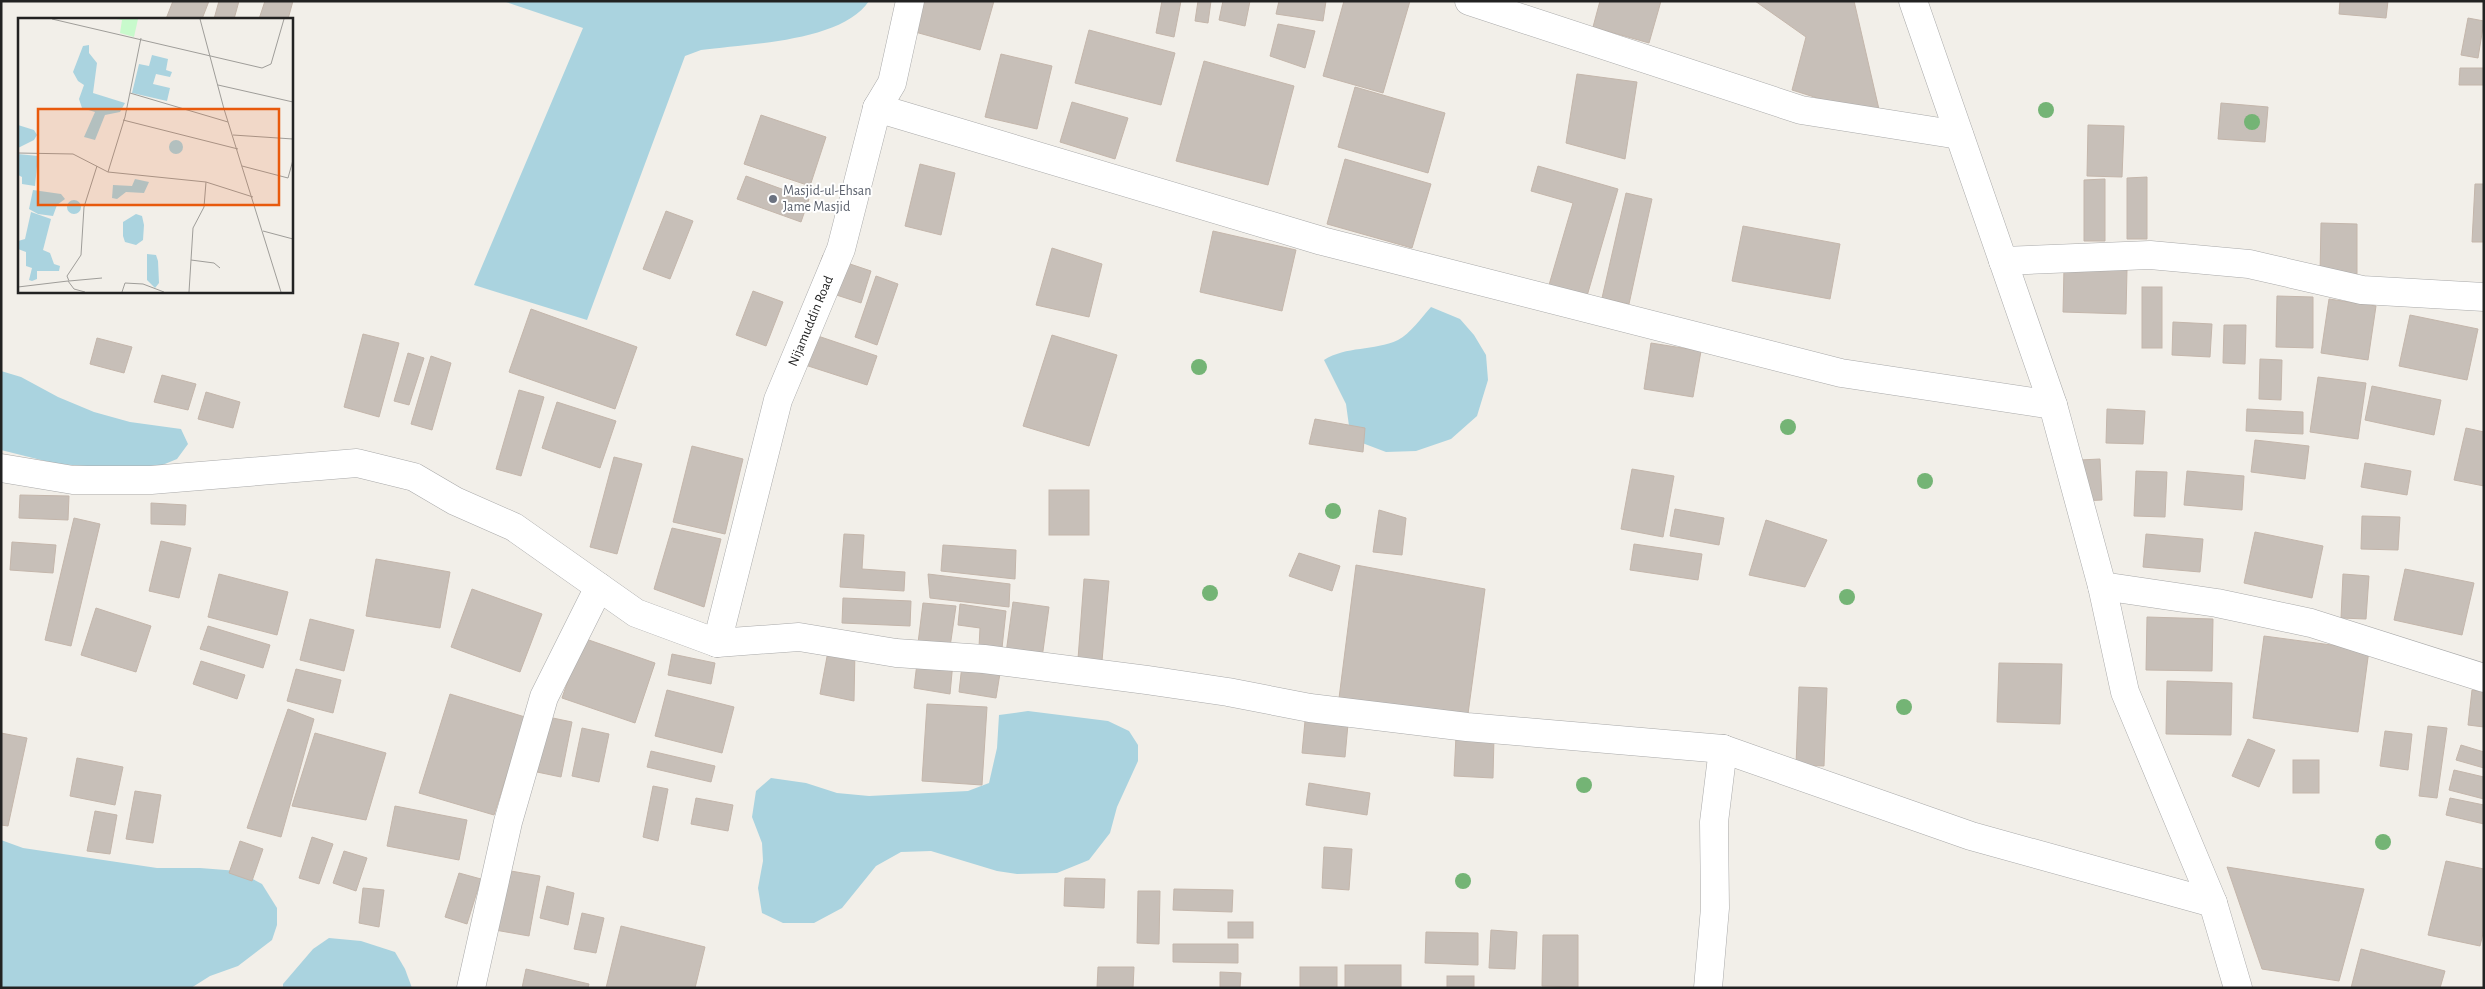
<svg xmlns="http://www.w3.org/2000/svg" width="2485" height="989" font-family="'Alegreya Sans',sans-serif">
  <rect width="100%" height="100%" fill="#f2efe9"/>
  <g fill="#aad3df">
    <path d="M503 1H869C842 42 746 44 701 50L685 56 587 320 474 285 583 28Z"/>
    <path d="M1431 307 1460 319 1474 335 1486 355 1488 380 1477 416 1451 439 1416 451 1386 452 1357 441 1349 426 1346 404 1324 360C1346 346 1374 351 1398 340 1410 334 1422 317 1431 307Z"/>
    <path d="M1 371 21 377 58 397 94 412 130 422 181 429 188 444 177 459 160 466 117 468 57 464 1 450Z"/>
    <path d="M1028 711 1108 721 1129 731 1138 745V761L1117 807 1110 833 1089 860 1057 873 1017 874 997 871 931 851 901 852 876 866 842 908 814 923H783L762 913 758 888 763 861 762 843 752 817 756 791 771 778 806 783 837 793 869 796 968 791 989 783 997 748 999 715Z"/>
    <path d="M1 840 23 848 157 868H200L238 871 262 884 277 908V925L272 940 238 966 210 976 191 988H1Z"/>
    <path d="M329 938 361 941 395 952 405 969 412 988H283V984L313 949Z"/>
  </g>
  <g fill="#c7bfb8" stroke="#c4b6ab">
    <path d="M173 1H209L202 19H166Z"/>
    <path d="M219 1H239L234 19H214Z"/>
    <path d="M265 1H293L288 19H259Z"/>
    <path d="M915 1H994L980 50 908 30Z"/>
    <path d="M1162 1H1181L1174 37 1156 33Z"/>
    <path d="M1198 1H1211L1208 23 1195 21Z"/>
    <path d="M1223 1H1250L1245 26 1219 20Z"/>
    <path d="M1279 1H1326L1323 21 1276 14Z"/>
    <path d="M1344 1H1410L1383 93 1323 76Z"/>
    <path d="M1600 1H1661L1649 43 1593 27Z"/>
    <path d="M1755 1H1854L1881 118 1792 90 1806 37Z"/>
    <path d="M2340 1H2388L2386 18 2339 14Z"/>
    <path d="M2468 18 2484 21 2478 58 2461 55Z"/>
    <path d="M1278 24 1315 31 1305 68 1270 56Z"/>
    <path d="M1089 30 1175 53 1161 105 1075 83Z"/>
    <path d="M1001 54 1052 66 1037 129 985 117Z"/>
    <path d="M1204 61 1294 86 1268 185 1176 161Z"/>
    <path d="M2460 68H2484V85H2459Z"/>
    <path d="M1577 74 1637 82 1625 159 1566 143Z"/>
    <path d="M1355 87 1445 113 1428 173 1338 147Z"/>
    <path d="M1072 102 1128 118 1115 159 1060 142Z"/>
    <path d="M2221 103 2268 107 2265 142 2218 139Z"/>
    <path d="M761 115 826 137 810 186 744 164Z"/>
    <path d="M2088 125 2124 126 2122 177 2087 176Z"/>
    <path d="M1345 159 1431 184 1412 248 1327 224Z"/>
    <path d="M920 164 955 173 941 235 905 226Z"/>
    <path d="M1538 166 1618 189 1587 296 1549 285 1573 203 1531 191Z"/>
    <path d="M746 176 809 199 801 222 737 199Z"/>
    <path d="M2147 177V239H2127V178Z"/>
    <path d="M2105 179V241H2084V180Z"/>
    <path d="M2475 184H2484V242H2472Z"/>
    <path d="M1626 193 1652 199 1629 304 1602 298Z"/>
    <path d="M666 211 693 221 670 279 643 269Z"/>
    <path d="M2321 223 2357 224V275L2320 274Z"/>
    <path d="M1743 226 1840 244 1830 299 1732 281Z"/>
    <path d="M1213 231 1296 250 1282 311 1200 292Z"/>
    <path d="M1052 248 1102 264 1089 317 1036 305Z"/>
    <path d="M823 255 871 271 861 303 812 287Z"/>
    <path d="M2064 268 2127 269 2126 314 2063 312Z"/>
    <path d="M876 276 898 284 877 345 855 337Z"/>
    <rect x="2142" y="287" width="20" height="61"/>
    <path d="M753 291 783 302 766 346 736 335Z"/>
    <path d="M2277 296 2313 297V348L2276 347Z"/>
    <path d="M2329 299 2376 306 2368 360 2321 353Z"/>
    <path d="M531 309 637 347 615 409 509 372Z"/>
    <path d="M2410 315 2478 329 2467 380 2399 366Z"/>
    <path d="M2173 322 2212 324 2210 357 2172 355Z"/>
    <path d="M2224 325H2246L2245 364 2223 363Z"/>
    <path d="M809 333 877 356 867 385 799 363Z"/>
    <path d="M363 334 399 343 379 417 344 407Z"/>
    <path d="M1052 335 1117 355 1089 446 1023 426Z"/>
    <path d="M97 338 132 347 124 373 90 364Z"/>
    <path d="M1651 343 1701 351 1693 397 1644 389Z"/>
    <path d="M408 353 424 358 409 405 394 401Z"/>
    <path d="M431 356 451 363 432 430 411 424Z"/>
    <path d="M2260 359 2282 360 2281 400 2259 399Z"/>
    <path d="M162 375 196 384 188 410 154 402Z"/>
    <path d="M2318 377 2366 383 2358 439 2310 432Z"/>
    <path d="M2372 386 2441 400 2434 435 2365 420Z"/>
    <path d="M519 390 544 397 521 476 496 469Z"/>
    <path d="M206 392 240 402 233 428 198 419Z"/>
    <path d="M557 402 616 421 600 468 542 448Z"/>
    <path d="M2107 409 2145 411 2143 444 2106 443Z"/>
    <path d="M2247 409 2303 412V434L2246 431Z"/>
    <path d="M1315 419 1365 428 1363 452 1309 444Z"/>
    <path d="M2466 428 2484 432V486L2454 480Z"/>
    <path d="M2255 440 2309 446 2305 479 2251 472Z"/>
    <path d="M692 446 743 459 725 534 673 522Z"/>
    <path d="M614 457 642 464 617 554 590 547Z"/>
    <path d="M2100 459 2102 500 2082 501 2080 460Z"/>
    <path d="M2365 463 2411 471 2407 495 2361 487Z"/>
    <path d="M1632 469 1674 476 1663 537 1621 529Z"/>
    <path d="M2136 471 2167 472 2165 517 2134 516Z"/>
    <path d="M2187 471 2244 476 2242 510 2184 505Z"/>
    <rect x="1049" y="490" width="40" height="45"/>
    <path d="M20 495 69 496 68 520 19 518Z"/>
    <path d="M151 503 186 505 185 525 151 524Z"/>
    <path d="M1675 509 1724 518 1719 545 1670 536Z"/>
    <path d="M1379 510 1406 518 1402 555 1373 552Z"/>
    <path d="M2362 516 2400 517 2398 550 2361 549Z"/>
    <path d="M74 518 100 524 71 646 45 640Z"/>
    <path d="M1766 520 1827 540 1805 587 1749 575Z"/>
    <path d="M672 528 721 539 704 607 654 589Z"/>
    <path d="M2255 532 2323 546 2312 598 2244 583Z"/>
    <path d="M844 534 864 535 862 569 905 572 904 591 840 587Z"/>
    <path d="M2146 534 2203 539 2200 572 2143 567Z"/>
    <path d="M161 541 191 548 179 598 149 591Z"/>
    <path d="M12 542 56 545 53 573 10 570Z"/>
    <path d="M1634 544 1702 554 1698 580 1630 570Z"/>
    <path d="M943 545 1016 550 1015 579 941 571Z"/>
    <path d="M1299 553 1340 566 1332 591 1289 576Z"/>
    <path d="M376 559 450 572 440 628 366 616Z"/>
    <path d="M1356 565 1485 589 1467 721 1338 706Z"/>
    <path d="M2405 569 2474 583 2462 635 2394 620Z"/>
    <path d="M219 574 288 592 277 635 208 617Z"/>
    <path d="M928 574 1010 584 1009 607 930 598Z"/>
    <path d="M2343 574 2369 576 2366 619 2341 618Z"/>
    <path d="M1084 579 1109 581 1102 661 1078 659Z"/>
    <path d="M472 589 542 614 520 672 451 647Z"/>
    <path d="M843 598 911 601 910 626 842 623Z"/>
    <path d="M1013 602 1049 607 1042 658 1006 653Z"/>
    <path d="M923 603 956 606 950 647 918 643Z"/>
    <path d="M960 604 1006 611 1002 648 979 647 980 628 958 625Z"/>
    <path d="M96 608 151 626 136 672 81 655Z"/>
    <path d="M2147 617 2213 619 2212 671 2146 670Z"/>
    <path d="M310 619 354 630 344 671 300 660Z"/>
    <path d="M208 626 270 645 263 668 200 649Z"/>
    <path d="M2264 636 2369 650 2358 732 2253 718Z"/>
    <path d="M583 638 655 663 635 723 562 698Z"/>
    <path d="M829 646 855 650 854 701 820 694Z"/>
    <path d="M672 654 715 663 711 684 668 675Z"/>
    <path d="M201 661 245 675 237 699 193 684Z"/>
    <path d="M953 662 950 694 914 688 917 663Z"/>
    <path d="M1999 663 2062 664 2060 724 1997 722Z"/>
    <path d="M962 665 1001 667 996 698 959 692Z"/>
    <path d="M296 669 341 680 333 713 287 701Z"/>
    <path d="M2167 681 2232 683 2231 735 2166 734Z"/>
    <path d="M1799 687 1827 688 1824 766 1796 765Z"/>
    <path d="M667 690 734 707 722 753 655 736Z"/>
    <path d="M2472 690 2484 692V727L2468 725Z"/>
    <path d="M450 694 525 717 494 815 419 793Z"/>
    <path d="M927 704 987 707 982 785 922 781Z"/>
    <path d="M288 709 314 719 281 837 247 828Z"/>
    <path d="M548 717 572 722 561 777 537 772Z"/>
    <path d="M1305 721 1348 724 1345 757 1302 753Z"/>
    <path d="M2428 726 2447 728 2437 798 2419 796Z"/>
    <path d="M582 728 609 734 599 782 572 776Z"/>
    <path d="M2385 731 2412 734 2408 770 2380 766Z"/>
    <path d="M1 733 27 738 8 826 1 825Z"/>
    <path d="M315 733 386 753 366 820 292 806Z"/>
    <path d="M1456 736 1494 737 1493 778 1454 776Z"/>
    <path d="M2248 739 2275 750 2259 787 2232 776Z"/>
    <path d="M2461 745 2484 752V768L2456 760Z"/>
    <path d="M651 751 715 766 711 782 647 767Z"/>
    <path d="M77 758 123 767 115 805 70 796Z"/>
    <rect x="2293" y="760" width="26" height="33"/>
    <path d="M2454 770 2484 777V799L2449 790Z"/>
    <path d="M1309 783 1370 793 1367 815 1306 805Z"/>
    <path d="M653 786 668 789 658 841 643 837Z"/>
    <path d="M135 791 161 795 153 843 126 839Z"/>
    <path d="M696 798 733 805 728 831 691 824Z"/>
    <path d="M2450 798 2484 805V824L2446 815Z"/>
    <path d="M395 806 467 820 459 860 387 846Z"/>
    <path d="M95 811 117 815 110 854 87 851Z"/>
    <path d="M312 837 333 844 319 884 299 878Z"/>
    <path d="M240 841 263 849 252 881 229 873Z"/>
    <path d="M1324 847 1352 849 1349 890 1322 888Z"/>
    <path d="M344 851 367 858 356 891 333 883Z"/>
    <path d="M2446 861 2484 869V929L2480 946 2428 935Z"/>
    <path d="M2227 867 2364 889 2339 981 2262 969Z"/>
    <path d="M505 870 540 876 529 936 495 930Z"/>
    <path d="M459 873 481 879 467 924 445 917Z"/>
    <path d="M1065 878 1105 879 1104 908 1064 906Z"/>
    <path d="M547 886 574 893 568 925 540 918Z"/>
    <path d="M363 888 384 890 379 927 359 923Z"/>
    <path d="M1174 889 1233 890 1232 912 1173 910Z"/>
    <path d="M1138 891H1160L1159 944 1137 943Z"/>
    <path d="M582 913 604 918 596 953 574 949Z"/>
    <rect x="1228" y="922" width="25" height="16"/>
    <path d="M621 926 705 947 695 988H606Z"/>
    <path d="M1491 930 1517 932 1515 969 1489 968Z"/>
    <path d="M1426 932 1478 933V965L1425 963Z"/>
    <path d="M1543 935H1578V987L1542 986Z"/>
    <path d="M1173 944H1238V963L1173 962Z"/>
    <path d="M2361 949 2445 971 2440 988H2351Z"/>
    <rect x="1345" y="965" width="56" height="23"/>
    <path d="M1098 967H1134L1133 988H1097Z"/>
    <rect x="1300" y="967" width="37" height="21"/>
    <path d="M526 969 589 984 588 988H522Z"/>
    <path d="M1220 972 1241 973 1240 988H1220Z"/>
    <rect x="1447" y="976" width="27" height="12"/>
  </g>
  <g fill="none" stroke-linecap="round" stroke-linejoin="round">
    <defs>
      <g id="minor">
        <path d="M1469 1 1801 110 1959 135"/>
        <path d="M1913 1 2053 405 2102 586 2125 692 2213 903 2238 988"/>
        <path d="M877 108 1322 241 1841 373 2053 405"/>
        <path d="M2003 261 2150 255 2249 264 2362 290 2484 297"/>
        <path d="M1 468 73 480H151L357 463 414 477 455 501 514 527 636 613 717 643 799 637 896 653 984 659 1147 680 1228 692 1310 708 1467 727 1723 749 1971 836 2213 903"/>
        <path d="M2102 586 2217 603 2311 623 2484 678"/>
        <path id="s1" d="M717 643 778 400 841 249 877 108 892 83 910 1"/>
        <path d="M471 988 508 822 544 697 599 587"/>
        <path d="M1708 988 1715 908 1714 822 1723 749"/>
      </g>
    </defs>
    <use href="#minor" stroke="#a9a9a9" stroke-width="29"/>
    <use href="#minor" stroke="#fff" stroke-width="28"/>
  </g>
  <g fill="#74b475">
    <circle cx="2046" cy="110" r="8"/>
    <circle cx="2252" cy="122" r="8"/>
    <circle cx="1199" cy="367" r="8"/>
    <circle cx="1788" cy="427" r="8"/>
    <circle cx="1925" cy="481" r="8"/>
    <circle cx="1333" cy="511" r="8"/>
    <circle cx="1210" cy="593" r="8"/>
    <circle cx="1847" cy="597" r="8"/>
    <circle cx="1904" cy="707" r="8"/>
    <circle cx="1584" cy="785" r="8"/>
    <circle cx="2383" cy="842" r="8"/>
    <circle cx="1463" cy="881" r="8"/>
  </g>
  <circle fill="#6b7280" stroke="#fff" stroke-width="2" cx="773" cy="199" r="5"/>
  <g text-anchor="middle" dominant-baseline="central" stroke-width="4" stroke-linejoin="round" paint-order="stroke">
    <g font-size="14" fill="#5b616d" stroke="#fff" text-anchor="start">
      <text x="783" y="191">Masjid-ul-Ehsan<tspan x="783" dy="16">Jame Masjid</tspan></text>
    </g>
    <g font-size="14" fill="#222" stroke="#fff">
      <text stroke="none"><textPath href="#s1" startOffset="336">Nijamuddin Road</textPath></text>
    </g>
  </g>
  <g transform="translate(18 18)">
    <rect width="275" height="275" fill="#f2efe9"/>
    <path d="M98 1H120L116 19 102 15 104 2Z" fill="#c8facc"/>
    <path d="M71 27V35L79 45 75 75 107 85 102 94 87 97 77 122 66 119 77 94 64 90 61 81 66 67 60 63 55 54 65 28ZM134 37 150 41 148 52 154 54 152 59 138 56 135 66 152 70 149 83 114 75 121 46 131 48ZM0 107 16 112 19 117 16 122 0 130ZM151 129a7 7 0 1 1 14 0a7 7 0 1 1-14 0ZM0 136 20 138 17 168 4 166V159L0 157ZM117 161 131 164 126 175 108 174 99 181 94 180 95 167 114 168ZM15 172 43 176 47 181 39 187 35 198 20 196 11 191ZM49 189a7 7 0 1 1 14 0a7 7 0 1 1-14 0ZM13 194 33 201 25 232 32 235 36 246 42 248 41 253H19V261L14 263 11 262 14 250 8 248V234L0 231V223L7 221ZM118 196 124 198 126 207 125 222 118 227 107 224 105 218V204ZM129 236 138 237 140 243 141 265 137 270 129 262Z" fill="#aad3df"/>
    <path fill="none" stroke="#9f9d99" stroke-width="1" d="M34 1 244 50 253 46 266 1M182 1 206 91 263 274M200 67 275 84M112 75 210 104M105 102 220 131M215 117 275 121M0 135 55 136 90 154 188 164 235 179M79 148 66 189 63 237 49 258 51 263 84 260M224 148 270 160 275 142M90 154 107 99 123 20M245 213 275 221M173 242 196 245 202 250M0 269 50 263 56 271 67 274M104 274 107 265 125 266 146 274M171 274 175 210 186 189 188 164"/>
    <path fill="#e8590c" fill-opacity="0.15" stroke="#e8590c" stroke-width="2.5" d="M20 91H261V187H20Z"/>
    <rect width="275" height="275" fill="none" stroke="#222" stroke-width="2.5"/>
  </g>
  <rect width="2485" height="989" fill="none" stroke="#222222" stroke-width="5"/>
</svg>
